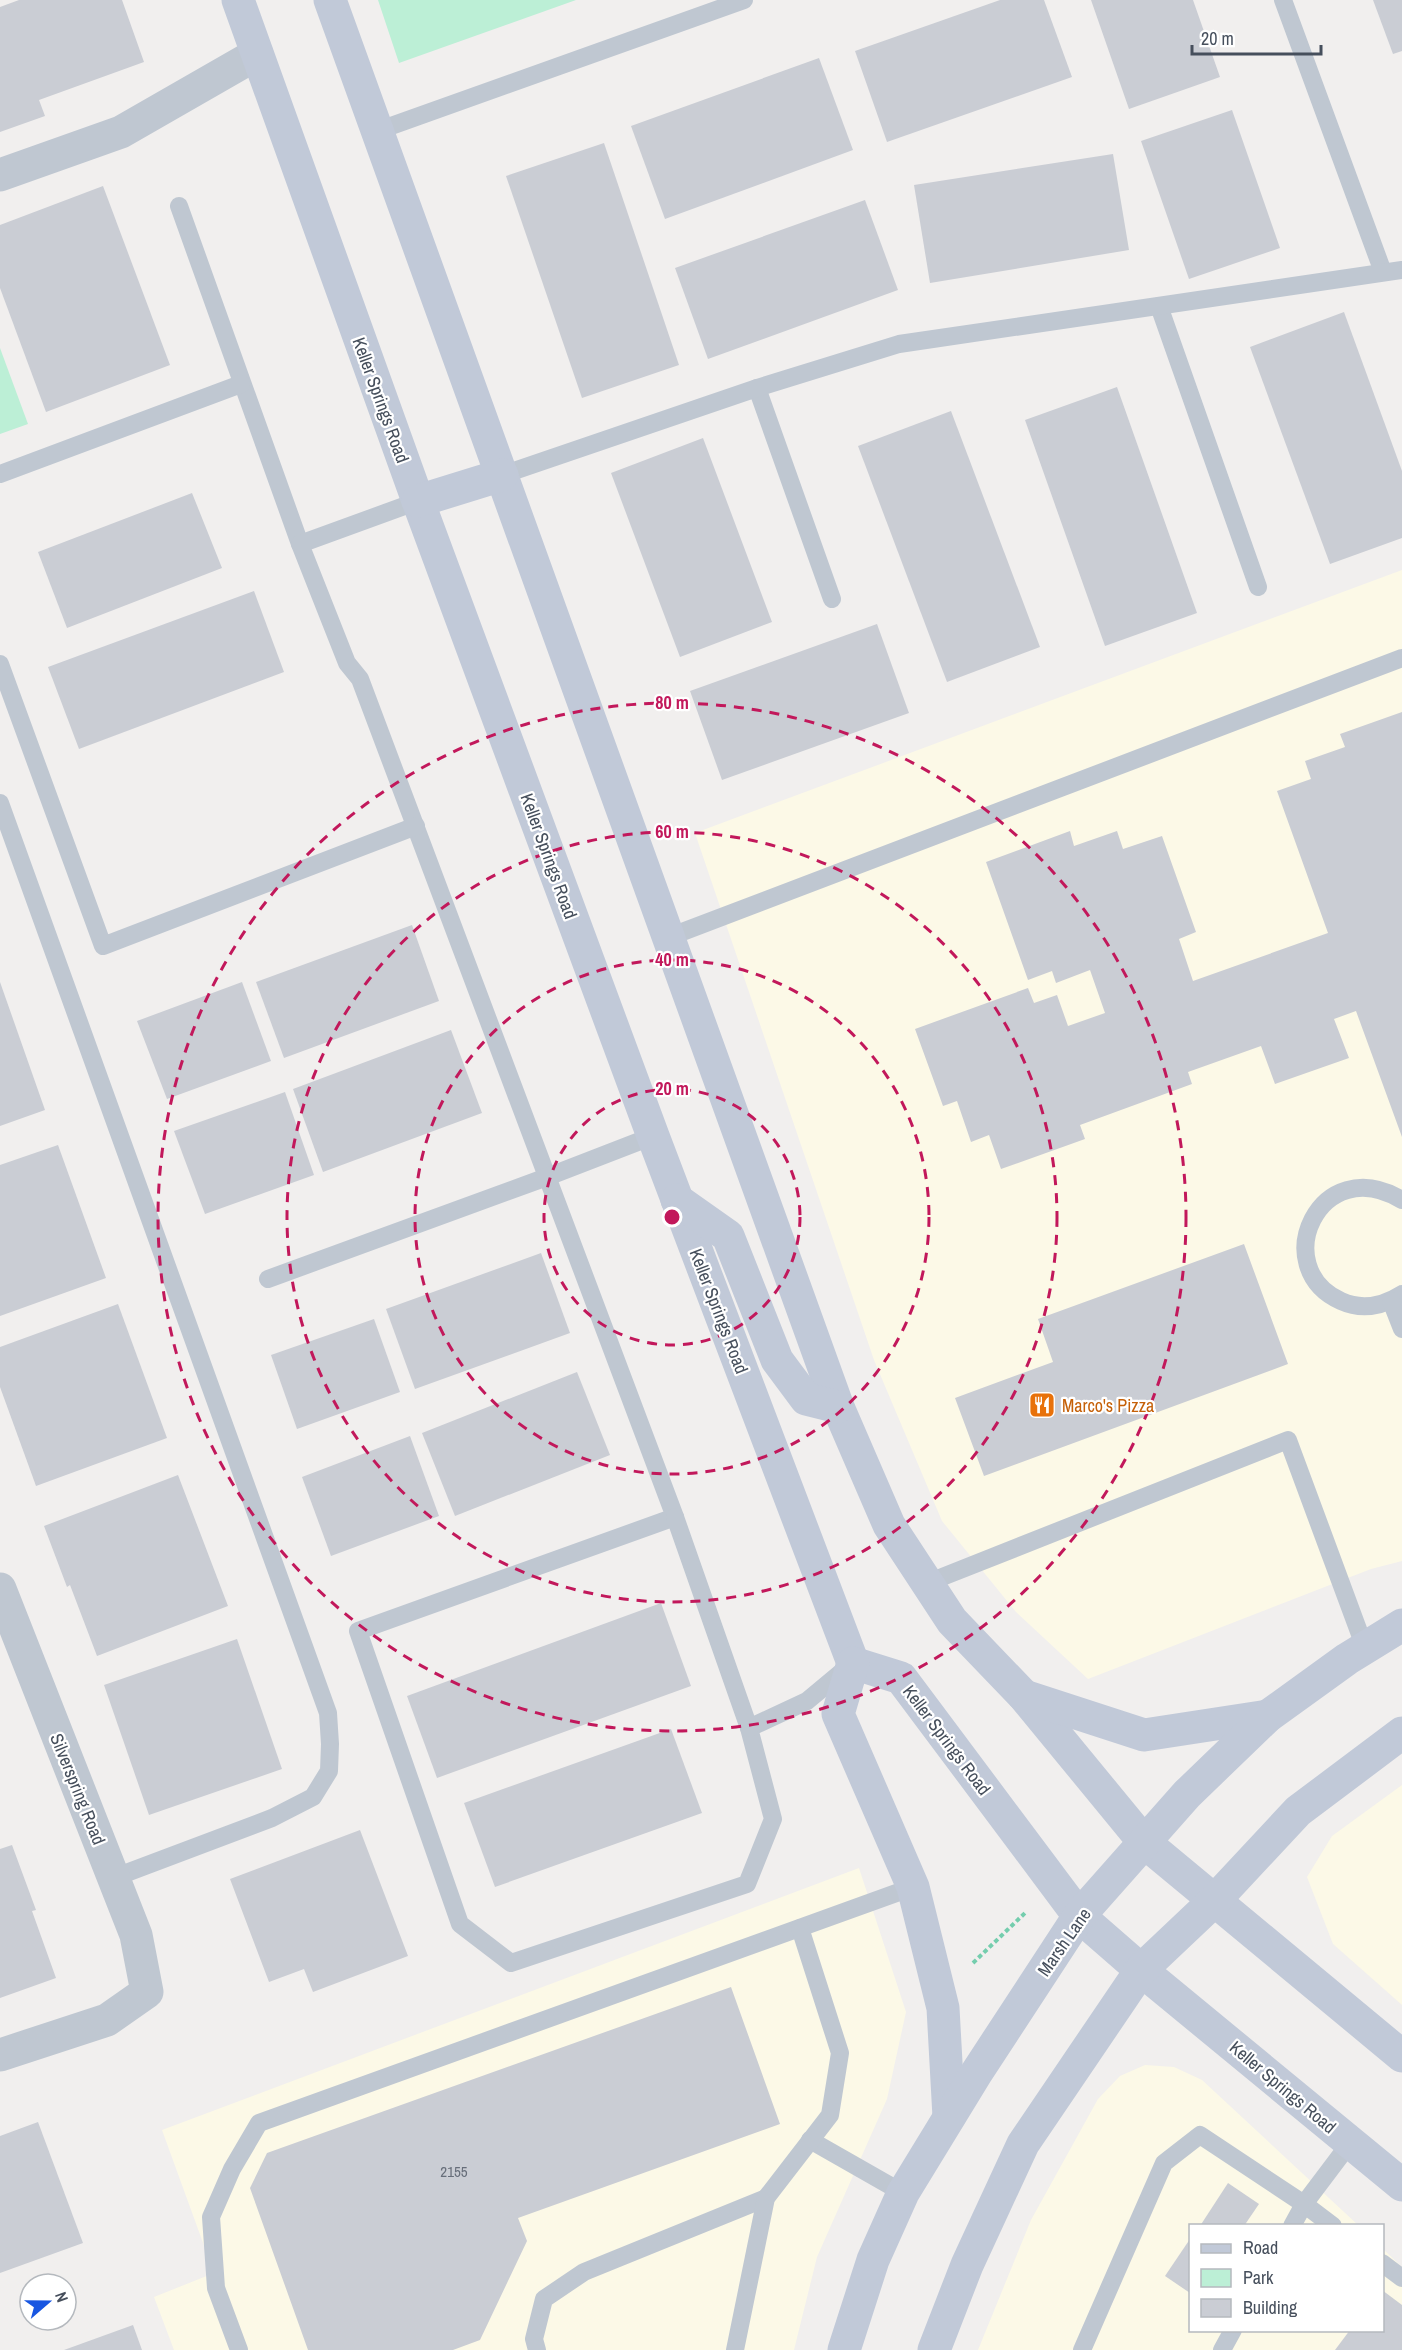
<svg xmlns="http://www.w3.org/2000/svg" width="1402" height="2350" font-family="'Archivo Narrow',sans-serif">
  <rect width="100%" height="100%" fill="#f1efee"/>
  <g fill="#fcf9e7">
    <path d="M1402 570V1561L1371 1569 1088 1679 1016 1612 942 1521 874 1360 695 833Z"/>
    <path d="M1402 1785V2005L1333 1944 1307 1877 1332 1836Z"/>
    <path d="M859 1868 906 2012 887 2099 817 2257 794 2350H174L154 2297 214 2273 162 2130Z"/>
    <path d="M1145 2065 1174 2067 1202 2080 1358 2225 1190 2226V2330H1382L1383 2249 1402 2267V2350H978L1031 2220 1098 2099 1120 2076Z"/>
  </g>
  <g fill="#bcefd6">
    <path d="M378 0H576L399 63Z"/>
    <path d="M0 348 28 424 0 434Z"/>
  </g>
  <g fill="#cacdd4">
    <path d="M19 0H122L144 62 39 100 45 116 0 132V7Z"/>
    <path d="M1000 0H1044L1072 77 887 142 855 51Z"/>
    <path d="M1091 0H1193L1220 77 1129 109Z"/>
    <path d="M1373 0H1402V51L1393 54Z"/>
    <path d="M819 58 853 150 665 219 631 126Z"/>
    <path d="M1232 110 1280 248 1189 279 1141 141Z"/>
    <path d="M604 143 679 365 582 398 506 176Z"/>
    <path d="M1113 154 1129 250 930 283 914 185Z"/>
    <path d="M103 186 170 365 46 412 0 288V225Z"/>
    <path d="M865 200 898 290 708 359 675 268Z"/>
    <path d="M1344 312 1402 471V538L1330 564 1250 347Z"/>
    <path d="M1117 387 1197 613 1105 646 1025 420Z"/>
    <path d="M951 411 1040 647 947 682 858 446Z"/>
    <path d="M703 438 772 622 680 657 611 473Z"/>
    <path d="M192 493 222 568 67 628 38 552Z"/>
    <path d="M254 591 284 672 79 749 48 667Z"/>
    <path d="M877 624 909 713 722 780 690 691Z"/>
    <path d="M1402 712V1137L1356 1011 1334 1019 1349 1058 1275 1084 1261 1046 1188 1072 1192 1084 1080 1125 1085 1139 1001 1169 989 1135 971 1142 957 1101 943 1106 915 1029 1028 988 1034 1003 1057 995 1068 1026 1105 1013 1090 970 1056 983 1052 971 1028 980 986 862 1070 831 1074 846 1117 831 1123 849 1162 836 1196 932 1179 939 1193 981 1328 933 1277 791 1311 779 1305 761 1345 747 1340 734Z"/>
    <path d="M412 925 439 1001 284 1058 256 982Z"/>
    <path d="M0 982 45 1110 0 1126Z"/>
    <path d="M242 982 271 1061 167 1099 137 1021Z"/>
    <path d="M451 1030 482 1113 323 1172 293 1089Z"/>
    <path d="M285 1092 314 1175 205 1214 174 1131Z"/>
    <path d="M58 1145 106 1278 0 1316V1165Z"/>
    <path d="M1244 1244 1288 1364 984 1476 955 1398 1053 1362 1038 1319Z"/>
    <path d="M541 1253 570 1333 415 1389 386 1309Z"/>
    <path d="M118 1304 167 1438 36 1486 0 1387V1347Z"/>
    <path d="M374 1319 400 1392 297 1429 271 1355Z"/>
    <path d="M577 1372 610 1455 455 1516 422 1433Z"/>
    <path d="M410 1436 439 1516 331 1556 302 1477Z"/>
    <path d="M178 1475 228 1606 97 1656 70 1585 67 1587 44 1526Z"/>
    <path d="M661 1603 691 1686 437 1778 407 1696Z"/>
    <path d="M237 1639 282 1769 149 1815 104 1685Z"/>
    <path d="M671 1729 702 1813 495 1887 464 1803Z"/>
    <path d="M360 1830 408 1956 313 1992 304 1969 269 1982 230 1879Z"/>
    <path d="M12 1845 36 1910 32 1911 56 1978 0 1998V1849Z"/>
    <path d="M731 1987 780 2124 518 2218 527 2241 480 2340 453 2350H308L250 2188 267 2153Z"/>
    <path d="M38 2122 83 2243 0 2273V2136Z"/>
    <path d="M1228 2183 1259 2204 1244 2226H1200Z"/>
    <path d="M1190 2239V2293L1165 2276Z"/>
    <path d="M1382 2290 1402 2305V2350H1335L1350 2330H1382Z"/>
    <path d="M133 2325 142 2350H64Z"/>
  </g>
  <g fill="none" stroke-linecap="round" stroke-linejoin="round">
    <path stroke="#74cdad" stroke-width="4" stroke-dasharray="4.5 3" stroke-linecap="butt" d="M973 1963 1026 1912"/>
    <g stroke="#bfc7d1" stroke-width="18">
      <path d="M1283 0 1383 272"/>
      <path d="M377 131 744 0"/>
      <path d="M179 206 300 544"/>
      <path d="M1159 306 1258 587"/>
      <path d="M757 388 832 599"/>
      <path d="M0 474 241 384"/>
      <path d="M502 475 757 388 899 344 1402 270"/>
      <path d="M418 501 300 544 347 663 360 679 675 1517 358 1631 460 1924 511 1963 747 1884 773 1819 749 1728 807 1701 849 1666"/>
      <path d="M0 664 103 946 416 826"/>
      <path d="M0 803 328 1713 330 1744 329 1771 313 1797 272 1818 113 1878"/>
      <path d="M669 937 1402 658"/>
      <path d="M1402 1200C1319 1150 1267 1268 1341 1301 1363 1311 1383 1306 1402 1294"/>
      <path d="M268 1279 547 1177 653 1136"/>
      <path d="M1391 1301 1402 1329"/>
      <path d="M675 1517 749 1728"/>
      <path d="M927 1583 1288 1440 1365 1648"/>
      <path d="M810 2140 903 2193"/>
      <path d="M1292 2226 1304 2204 1333 2226"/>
      <path d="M1382 2263 1402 2278"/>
      <path d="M239 2350 216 2288 211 2217 232 2169 259 2123 913 1887"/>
      <path d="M537 2350 534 2339 544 2299 584 2272 766 2198"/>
      <path d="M735 2350 766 2198 830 2115 840 2053 800 1928"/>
      <path d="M1082 2350 1164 2163 1200 2135 1304 2204 1350 2143"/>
      <path d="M1222 2350 1233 2330"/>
    </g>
    <g stroke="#bfc7d1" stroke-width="33">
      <path d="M0 175 121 132 257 54"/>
      <path d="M0 1589 136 1935 147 1992 107 2020 0 2055"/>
    </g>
    <g stroke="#c1c9d8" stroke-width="33">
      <path d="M238 0 418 501 653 1136 853 1663"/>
      <path d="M330 0 838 1407 889 1525 952 1621 1024 1696 1144 1842 1402 2056"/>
      <path d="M418 501 502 475"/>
      <path d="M677 1200 728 1236 777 1360 806 1399 838 1407"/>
      <path d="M853 1663 901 1678 1079 1916 1141 1970 1402 2185"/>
      <path d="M853 1663 838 1714 913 1887 943 2008 949 2117"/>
      <path d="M1024 1696 1144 1735 1268 1716"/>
      <path d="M844 2350 873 2260 903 2193 977 2072 1079 1916 1187 1794 1268 1716 1347 1659 1402 1625"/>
      <path d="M934 2350 967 2265 1023 2144 1141 1970 1215 1900 1298 1811 1402 1733"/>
    </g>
  </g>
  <g fill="none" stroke="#c2185b" stroke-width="3" stroke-dasharray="10 8">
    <circle cx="672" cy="1217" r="128"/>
    <circle cx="672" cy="1217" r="257"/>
    <circle cx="672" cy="1217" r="385"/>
    <circle cx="672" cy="1217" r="514"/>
  </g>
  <defs>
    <symbol id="restaurant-square" viewBox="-11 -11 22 22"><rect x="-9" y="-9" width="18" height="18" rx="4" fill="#e8710a" stroke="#fff"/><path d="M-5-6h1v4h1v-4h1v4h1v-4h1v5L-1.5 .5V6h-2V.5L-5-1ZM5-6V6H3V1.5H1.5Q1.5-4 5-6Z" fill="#fff"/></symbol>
  </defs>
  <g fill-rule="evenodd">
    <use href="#restaurant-square" x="1027" y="1390" width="30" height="30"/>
  </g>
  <g text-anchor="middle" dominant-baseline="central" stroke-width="4.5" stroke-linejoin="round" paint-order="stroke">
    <g font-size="15" fill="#676e7a">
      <text x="454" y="2171">2155</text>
    </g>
    <g font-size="18" fill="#464f5c" stroke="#fff">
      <text transform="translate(381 400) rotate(70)">Keller Springs Road</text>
      <text transform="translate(549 856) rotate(70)">Keller Springs Road</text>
      <text transform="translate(719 1311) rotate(69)">Keller Springs Road</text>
      <text transform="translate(947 1740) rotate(53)">Keller Springs Road</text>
      <text transform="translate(78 1789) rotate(68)">Silverspring Road</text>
      <text transform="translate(1064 1942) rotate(-55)">Marsh Lane</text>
      <text transform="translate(1283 2087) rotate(40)">Keller Springs Road</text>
    </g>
    <g font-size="18" fill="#c56008" stroke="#fff" text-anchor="start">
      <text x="1062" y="1405">Marco's Pizza</text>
    </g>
  </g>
  <circle cx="672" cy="1217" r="9" fill="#c2185b" stroke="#fff" stroke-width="3"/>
  <g font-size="18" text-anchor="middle" font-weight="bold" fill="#c2185b" stroke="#fff" stroke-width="4.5" stroke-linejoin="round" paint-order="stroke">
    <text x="672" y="709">80 m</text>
    <text x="672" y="838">60 m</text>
    <text x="672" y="966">40 m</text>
    <text x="672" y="1095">20 m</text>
  </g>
  <rect x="1189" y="2224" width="195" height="108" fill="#ffffff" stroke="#b5b9be" stroke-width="1.5"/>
  <rect x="1201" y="2244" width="30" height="9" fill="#c1c9d8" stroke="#b5b9be" stroke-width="1.5"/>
  <text x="1243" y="2254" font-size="18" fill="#464f5c">Road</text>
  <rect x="1201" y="2269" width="30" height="18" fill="#bcefd6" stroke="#b5b9be" stroke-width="1.5"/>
  <text x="1243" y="2284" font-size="18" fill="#464f5c">Park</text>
  <rect x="1201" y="2299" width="30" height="18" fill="#cacdd4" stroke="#b5b9be" stroke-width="1.5"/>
  <text x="1243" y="2314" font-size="18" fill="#464f5c">Building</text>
  <g transform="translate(48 2302) rotate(70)"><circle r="28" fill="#ffffff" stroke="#b5b9be" stroke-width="1.5"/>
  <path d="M0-4.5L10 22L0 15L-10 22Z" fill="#1856e1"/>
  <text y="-9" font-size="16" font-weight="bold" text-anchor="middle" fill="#464f5c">N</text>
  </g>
  <path d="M1192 45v9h129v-9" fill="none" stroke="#464f5c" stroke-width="3"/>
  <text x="1201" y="45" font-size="18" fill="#464f5c" stroke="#ffffff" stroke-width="4.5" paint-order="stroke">20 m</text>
</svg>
